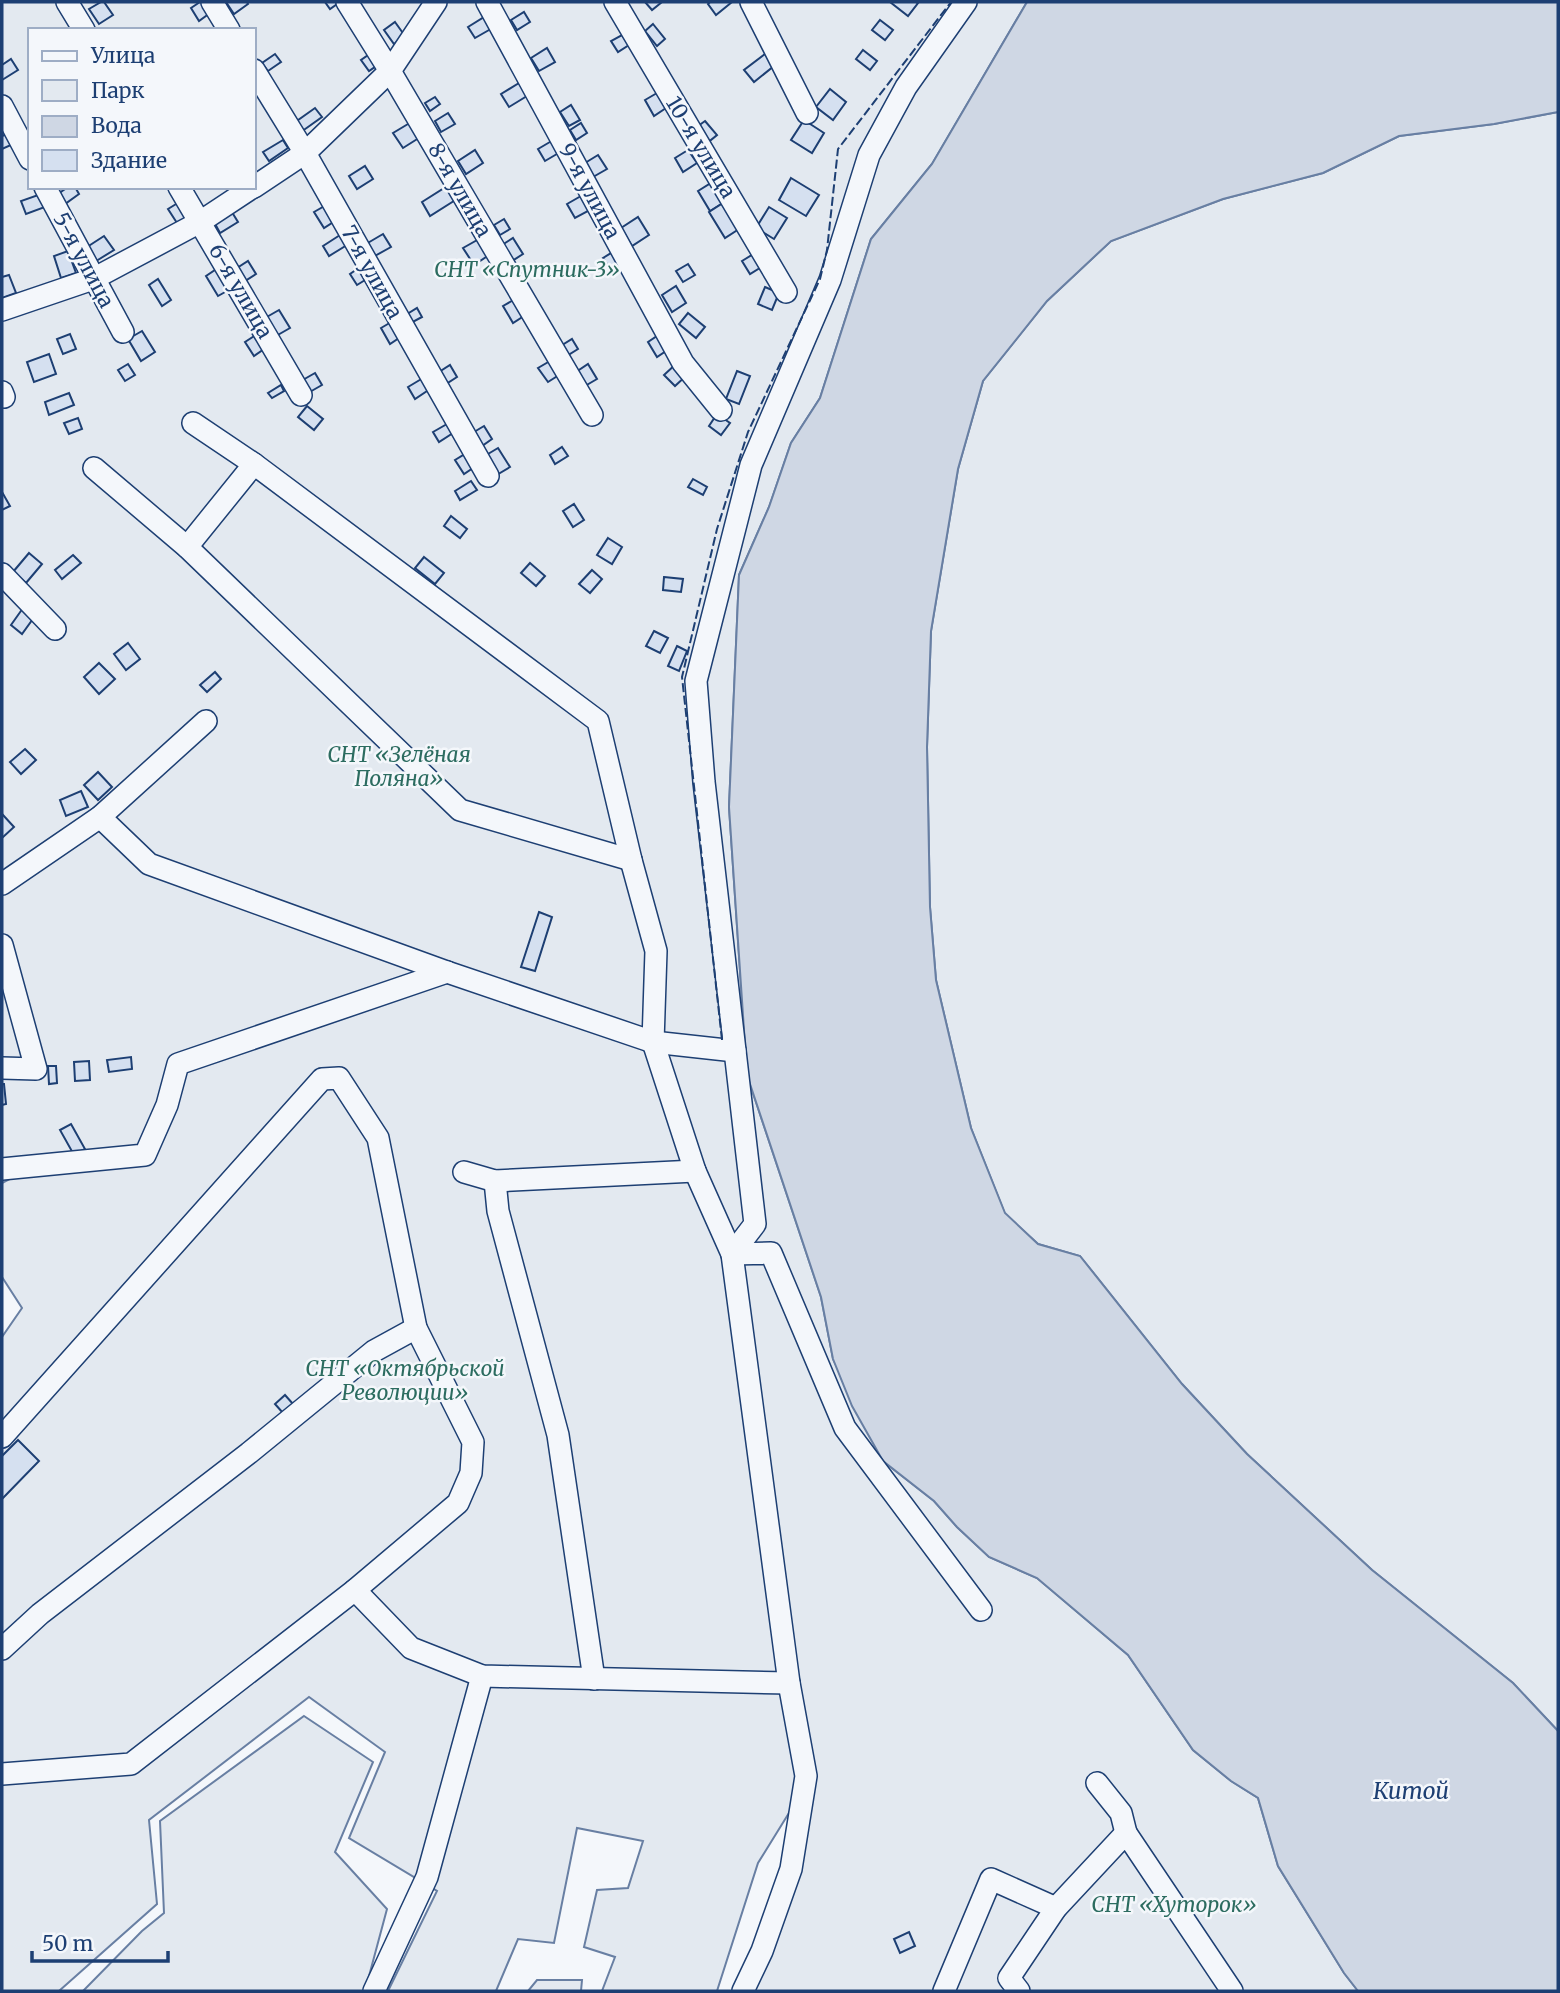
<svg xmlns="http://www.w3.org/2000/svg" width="1560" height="1993" font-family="Merriweather,serif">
  <rect width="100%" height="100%" fill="#f4f7fb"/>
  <g fill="#e3e9f0" stroke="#687fa3" stroke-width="2" fill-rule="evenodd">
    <path d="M2 2H1027L932 164 871 239 820 398 791 443 769 507 739 575 729 807 747 1075 821 1297 833 1359 883 1461 934 1501 957 1527 989 1557 1037 1578 1128 1655 1193 1750 1231 1781 1258 1798 1278 1866 1344 1973 1358 1991H744L805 1787 758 1863 717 1991H602L615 1957 584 1947 597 1890 628 1888 643 1841 577 1828 554 1943 518 1939 496 1991H388L437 1891 349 1838 385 1752 309 1697 149 1820 157 1904 59 1991H2V1337L22 1308 2 1277V1183L17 1175 2 1177ZM30 30H254V187H30Z"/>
    <path d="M1558 112V1731L1513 1683 1372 1570 1247 1454 1182 1384 1080 1256 1038 1244 1005 1214 971 1128 936 980 930 907 927 747 931 631 958 469 983 381 1047 301 1111 241 1223 199 1323 173 1399 136 1494 124Z"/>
    <path d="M304 1716 373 1762 335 1852 387 1909 365 1991H83L142 1931 164 1913 160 1821Z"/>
    <path d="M537 1980H582L581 1991H528Z"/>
  </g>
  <path fill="#cfd7e4" stroke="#687fa3" stroke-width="2" d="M1027 2H1558V112L1494 124 1399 136 1323 173 1223 199 1111 241 1047 301 983 381 958 469 931 631 927 747 930 907 936 980 971 1128 1005 1213 1038 1244 1080 1256 1182 1384 1247 1454 1372 1570 1513 1683 1558 1731V1991H1358L1344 1973 1278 1866 1258 1798 1231 1781 1193 1750 1128 1655 1037 1578 989 1557 957 1527 934 1501 883 1461 852 1406 833 1359 821 1297 747 1075 729 807 739 575 769 507 791 443 820 398 871 239 932 164Z"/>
  <g fill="#d5e0f0" stroke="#1d3f73" stroke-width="2">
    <path d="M101 2H104L113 15 99 24 89 9Z"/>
    <path d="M200 2H203L210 13 199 21 191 8Z"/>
    <path d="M226 2H247L248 4 234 14Z"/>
    <path d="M325 2H340L330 9Z"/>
    <path d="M645 2H662L652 10Z"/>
    <path d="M710 2H732L716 15 708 4Z"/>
    <path d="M890 2H916L918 3 908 16Z"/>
    <path d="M524 12 530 22 517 30 511 20Z"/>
    <path d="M489 14 496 26 475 38 468 27Z"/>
    <path d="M880 20 893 30 885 40 872 30Z"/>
    <path d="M395 22 405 36 394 44 384 30Z"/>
    <path d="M653 24 665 39 657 46 645 31Z"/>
    <path d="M622 35 629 45 618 52 611 41Z"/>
    <path d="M547 48 555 62 539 71 531 58Z"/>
    <path d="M863 50 877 61 870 70 856 59Z"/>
    <path d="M374 51 382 62 369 71 361 60Z"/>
    <path d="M275 54 281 62 268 71 262 63Z"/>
    <path d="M765 54 774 66 754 82 744 70Z"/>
    <path d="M11 59 18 70 2 80V65Z"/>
    <path d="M519 83 527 96 509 107 501 94Z"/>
    <path d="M830 89 846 102 833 120 816 107Z"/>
    <path d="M657 93 666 108 654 116 645 100Z"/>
    <path d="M435 97 440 104 430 111 425 103Z"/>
    <path d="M571 105 580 120 569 126 560 112Z"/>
    <path d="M315 108 322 117 301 132 294 123Z"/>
    <path d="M448 113 455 124 441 132 435 121Z"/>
    <path d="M804 120 824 133 812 153 791 140Z"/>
    <path d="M413 121 422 136 403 148 393 133Z"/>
    <path d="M705 121 717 135 706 144 694 129Z"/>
    <path d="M581 123 587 133 576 140 570 130Z"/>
    <path d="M7 134 11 145 2 149V136Z"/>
    <path d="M555 139 562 151 545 161 538 149Z"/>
    <path d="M283 140 288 148 269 161 263 152Z"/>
    <path d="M475 150 483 163 466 174 458 161Z"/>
    <path d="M688 150 697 163 683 172 675 158Z"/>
    <path d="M598 155 607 169 593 177 585 163Z"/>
    <path d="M365 166 373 179 357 189 349 176Z"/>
    <path d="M791 178 819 195 806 216 779 200Z"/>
    <path d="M711 183 723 203 710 211 698 191Z"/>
    <path d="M449 185 457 199 430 216 422 202Z"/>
    <path d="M68 187H75L79 194 65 204 58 194Z"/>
    <path d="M41 194 45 207 26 214 21 201Z"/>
    <path d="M581 196 590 210 575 218 567 204Z"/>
    <path d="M181 201 190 215 177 223 168 209Z"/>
    <path d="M723 203 739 229 725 238 709 212Z"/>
    <path d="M328 204 338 219 324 228 314 212Z"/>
    <path d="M769 207 787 218 774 239 756 228Z"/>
    <path d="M230 209 238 222 220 233 213 220Z"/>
    <path d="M638 217 649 235 632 246 621 228Z"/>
    <path d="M504 219 510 229 500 235 494 225Z"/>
    <path d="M383 234 391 247 373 257 366 244Z"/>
    <path d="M340 235 347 245 329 256 323 246Z"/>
    <path d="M104 236 114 250 93 263 84 249Z"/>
    <path d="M513 238 523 254 512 261 502 245Z"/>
    <path d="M479 239 489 255 474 265 463 248Z"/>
    <path d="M616 250 626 267 614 274 603 258Z"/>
    <path d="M68 251 76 273 61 278 54 256Z"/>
    <path d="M755 253 763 266 750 274 742 261Z"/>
    <path d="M248 261 256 274 245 281 237 268Z"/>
    <path d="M688 264 695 275 683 282 676 271Z"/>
    <path d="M363 265 370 277 357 285 350 274Z"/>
    <path d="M221 266 234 287 218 296 206 276Z"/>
    <path d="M9 275 16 293 2 298V277Z"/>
    <path d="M158 279 171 300 162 306 149 285Z"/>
    <path d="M676 286 686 303 672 312 662 295Z"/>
    <path d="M765 287 779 293 772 310 758 304Z"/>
    <path d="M517 298 527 314 513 323 503 306Z"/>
    <path d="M417 308 422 317 409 324 404 316Z"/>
    <path d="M279 310 290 328 276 336 265 318Z"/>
    <path d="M688 313 705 327 696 338 679 324Z"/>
    <path d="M393 321 402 336 390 344 381 328Z"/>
    <path d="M142 331 155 352 141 361 128 339Z"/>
    <path d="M259 333 267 347 254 356 245 342Z"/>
    <path d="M70 334 76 349 63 354 57 339Z"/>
    <path d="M660 334 669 349 657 357 648 342Z"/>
    <path d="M572 339 578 349 565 357 559 347Z"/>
    <path d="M49 354 56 374 34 382 27 362Z"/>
    <path d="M550 361 559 375 548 382 538 368Z"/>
    <path d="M677 363 687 375 675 386 664 375Z"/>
    <path d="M128 364 135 375 125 381 118 370Z"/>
    <path d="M588 364 597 379 585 386 576 372Z"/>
    <path d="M450 365 457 377 446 384 439 372Z"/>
    <path d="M737 371 750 376 739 404 726 399Z"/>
    <path d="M315 373 322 385 308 393 301 381Z"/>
    <path d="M423 378 430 389 415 399 408 387Z"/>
    <path d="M281 385 284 391 272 398 268 393Z"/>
    <path d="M69 393 74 405 49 415 45 402Z"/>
    <path d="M307 406 323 419 314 430 298 417Z"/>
    <path d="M717 414 730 423 721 435 709 426Z"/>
    <path d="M78 418 82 429 69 434 64 423Z"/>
    <path d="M447 424 453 433 439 442 433 432Z"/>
    <path d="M484 426 492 439 482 446 474 432Z"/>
    <path d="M562 447 568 456 555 464 550 455Z"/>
    <path d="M498 448 510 467 495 476 483 457Z"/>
    <path d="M465 454 473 468 464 474 455 460Z"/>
    <path d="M693 479 707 487 703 495 688 487Z"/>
    <path d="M471 481 477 490 460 500 455 491Z"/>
    <path d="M2 492 10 506 2 510Z"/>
    <path d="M574 504 584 520 573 527 563 511Z"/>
    <path d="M451 516 467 529 460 538 444 526Z"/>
    <path d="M608 538 622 547 612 564 597 555Z"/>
    <path d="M29 553 42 564 26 583 13 572Z"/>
    <path d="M73 555 81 563 62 579 55 570Z"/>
    <path d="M424 557 444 573 435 584 415 568Z"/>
    <path d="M530 563 545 576 536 586 521 573Z"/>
    <path d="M592 570 602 579 590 593 579 584Z"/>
    <path d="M664 577 683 579 681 592 663 590Z"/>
    <path d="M23 608 35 616 22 634 11 625Z"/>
    <path d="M654 631 668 638 660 653 646 646Z"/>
    <path d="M128 643 140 659 126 670 114 654Z"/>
    <path d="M677 646 687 651 679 671 668 666Z"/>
    <path d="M99 663 115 679 99 694 84 677Z"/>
    <path d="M215 672 221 679 207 692 200 685Z"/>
    <path d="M25 749 36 760 21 774 10 762Z"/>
    <path d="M98 772 112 787 98 800 84 785Z"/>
    <path d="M81 791 88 807 66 816 60 800Z"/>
    <path d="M3 815 14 827 2 838V816Z"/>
    <path d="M539 912 552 917 535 971 521 967Z"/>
    <path d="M131 1057 132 1069 109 1072 107 1060Z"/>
    <path d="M89 1061 90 1080 75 1081 74 1062Z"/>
    <path d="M48 1066H56L57 1083 49 1084Z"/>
    <path d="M2 1084H4L6 1104 2 1105Z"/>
    <path d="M71 1124 85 1149 74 1155 60 1130Z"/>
    <path d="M285 1395 293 1404 283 1413 275 1404Z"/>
    <path d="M18 1440 39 1461 2 1499V1456Z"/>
    <path d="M909 1932 915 1946 900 1953 894 1939Z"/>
  </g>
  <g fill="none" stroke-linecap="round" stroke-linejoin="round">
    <defs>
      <g id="minor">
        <path d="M67 2 84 30"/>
        <path d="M212 2 229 30"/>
        <path d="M347 2 390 71 592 415"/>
        <path d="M487 2 683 363 721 410"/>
        <path d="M615 2 786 292"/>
        <path d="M751 2 807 113"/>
        <path d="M254 70 305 153 488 476"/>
        <path d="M2 106 30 159"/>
        <path d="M45 187 123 332"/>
        <path d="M179 187 301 395"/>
        <path d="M254 187 305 153 390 71 436 2"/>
        <path d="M2 310 93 279 200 222 253 187"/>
        <path d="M2 392 4 397"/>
        <path d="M193 423 254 464 598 721 631 860 656 951 653 1042 695 1171 732 1254 789 1683 806 1776 791 1869 762 1951 743 1991"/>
        <path d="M94 468 187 547 460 810 631 860"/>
        <path d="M187 547 254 464"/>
        <path d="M2 574 55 629"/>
        <path d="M100 817 149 864 447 972 653 1042 735 1051"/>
        <path d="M2 884 100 817 206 721"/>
        <path d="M2 945 36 1069 2 1068"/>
        <path d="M2 1169 145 1155 167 1105 178 1064 447 972"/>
        <path d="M464 1172 495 1181 695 1171"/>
        <path d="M495 1181 498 1211 558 1435 594 1679"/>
        <path d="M732 1254 755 1224 704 782 696 681 751 465 830 280 869 155 906 87 966 2"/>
        <path d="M732 1254 771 1253 845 1428 981 1610"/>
        <path d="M2 1437 322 1079 339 1078 378 1138 416 1328 473 1442 471 1473 458 1503 355 1590 131 1764 2 1774"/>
        <path d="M355 1590 411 1648 482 1676 789 1683"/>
        <path d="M2 1649 40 1614 249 1453 374 1351 416 1328"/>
        <path d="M1097 1783 1121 1813 1126 1833"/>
        <path d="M374 1991 427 1877 482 1676"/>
        <path d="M944 1991 991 1879 1056 1908"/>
        <path d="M1019 1991 1009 1978 1056 1908 1126 1833 1232 1991"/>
      </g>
    </defs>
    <use href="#minor" stroke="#1d3f73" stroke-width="24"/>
    <use href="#minor" stroke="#f4f7fb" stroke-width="21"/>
    <path stroke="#1d3f73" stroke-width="2" stroke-dasharray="9 3.5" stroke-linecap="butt" d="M722 1040 682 677 717 529 748 432 820 279 827 250 838 149 951 2"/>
  </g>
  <g text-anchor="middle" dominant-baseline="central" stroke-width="5" stroke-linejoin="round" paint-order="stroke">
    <g font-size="21" fill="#1d3f73" stroke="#f4f7fb">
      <text transform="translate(701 147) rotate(59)">10-я улица</text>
      <text transform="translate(460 190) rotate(60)">8-я улица</text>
      <text transform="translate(590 191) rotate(62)">9-я улица</text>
      <text transform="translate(84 260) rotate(62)">5-я улица</text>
      <text transform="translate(372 272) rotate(61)">7-я улица</text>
      <text transform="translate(241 291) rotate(60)">6-я улица</text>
    </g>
    <g font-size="21" font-style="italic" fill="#2c6c60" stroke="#f4f7fb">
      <text x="527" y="269">СНТ «Спутник-3»</text>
      <text x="399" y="754">СНТ «Зелёная<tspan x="399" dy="24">Поляна»</tspan></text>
      <text x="405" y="1368">СНТ «Октябрьской<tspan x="405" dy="24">Революции»</tspan></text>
      <text x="1174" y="1904">СНТ «Хуторок»</text>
    </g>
    <g font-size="23" font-style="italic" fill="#1d3f73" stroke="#f4f7fb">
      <text x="1411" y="1790">Китой</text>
    </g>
  </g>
  <rect width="1560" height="1993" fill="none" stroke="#1d3f73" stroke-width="7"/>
  <rect x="28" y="28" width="228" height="161" fill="#f4f7fb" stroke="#9eadc5" stroke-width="2"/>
  <rect x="42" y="51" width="35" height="10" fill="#f4f7fb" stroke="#9eadc5" stroke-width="2"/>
  <text x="91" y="63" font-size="21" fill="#1d3f73">Улица</text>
  <rect x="42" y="80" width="35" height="21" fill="#e3e9f0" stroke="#9eadc5" stroke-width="2"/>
  <text x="91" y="98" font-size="21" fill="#1d3f73">Парк</text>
  <rect x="42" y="116" width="35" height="21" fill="#cfd7e4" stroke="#9eadc5" stroke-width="2"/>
  <text x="91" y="133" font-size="21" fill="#1d3f73">Вода</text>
  <rect x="42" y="150" width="35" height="21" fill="#d5e0f0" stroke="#9eadc5" stroke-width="2"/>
  <text x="91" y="168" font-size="21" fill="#1d3f73">Здание</text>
  <path d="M32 1951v10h136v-10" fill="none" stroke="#1d3f73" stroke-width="3.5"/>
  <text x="42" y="1951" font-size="21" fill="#1d3f73" stroke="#f4f7fb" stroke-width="5" paint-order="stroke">50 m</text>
</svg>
